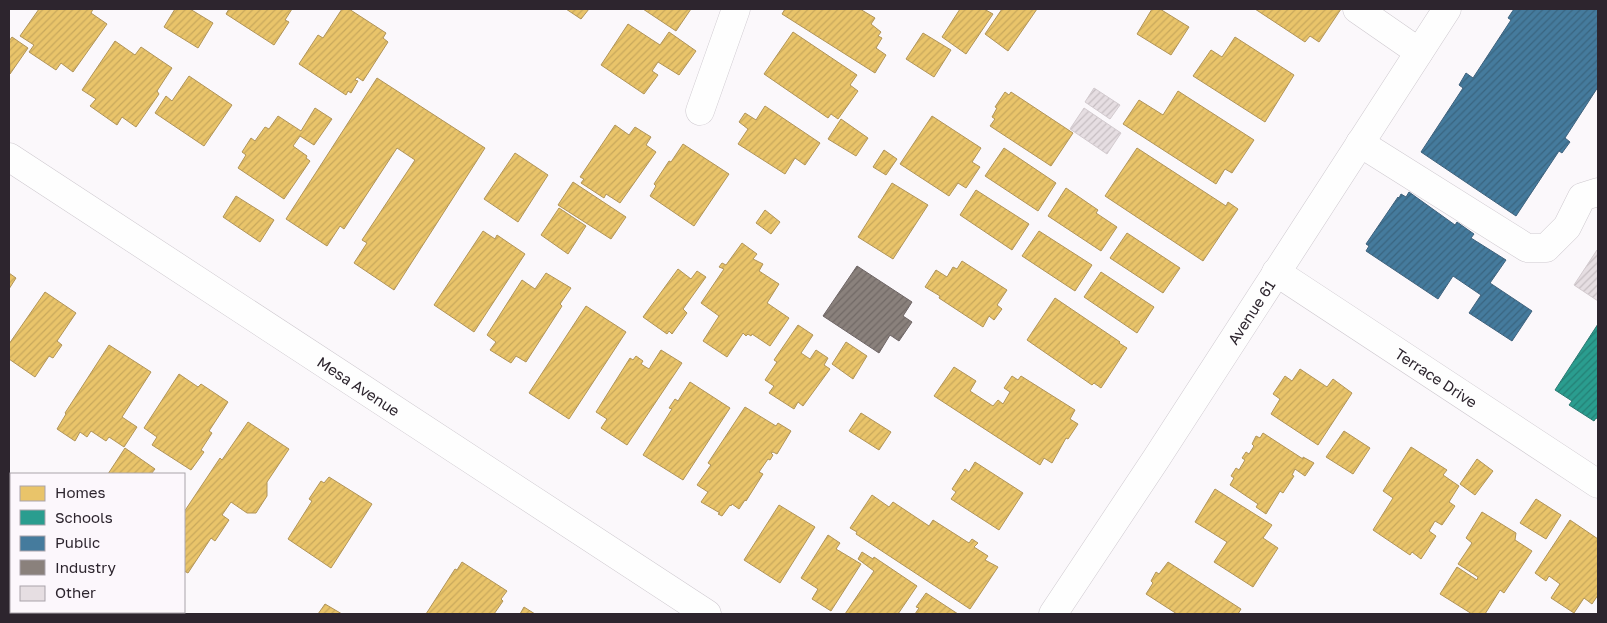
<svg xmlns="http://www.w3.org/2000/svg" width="1607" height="623" font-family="'Golos Text',sans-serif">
  <defs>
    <pattern id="homes-hatch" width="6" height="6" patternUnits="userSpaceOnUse" patternTransform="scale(1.25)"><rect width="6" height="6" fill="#e9c46a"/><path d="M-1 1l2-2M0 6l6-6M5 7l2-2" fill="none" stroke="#c8a85c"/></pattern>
    <pattern id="schools-hatch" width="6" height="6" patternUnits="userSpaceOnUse" patternTransform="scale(1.25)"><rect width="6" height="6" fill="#2a9d8f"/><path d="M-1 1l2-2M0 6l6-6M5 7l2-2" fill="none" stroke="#248075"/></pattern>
    <pattern id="public-hatch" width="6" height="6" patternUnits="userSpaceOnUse" patternTransform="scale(1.25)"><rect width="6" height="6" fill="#457b9d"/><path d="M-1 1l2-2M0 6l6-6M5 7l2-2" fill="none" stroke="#3a6580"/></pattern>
    <pattern id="industry-hatch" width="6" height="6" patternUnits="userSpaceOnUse" patternTransform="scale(1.25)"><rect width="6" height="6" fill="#8a817c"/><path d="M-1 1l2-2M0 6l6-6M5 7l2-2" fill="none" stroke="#716966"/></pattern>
    <pattern id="building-hatch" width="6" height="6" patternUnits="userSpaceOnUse" patternTransform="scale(1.25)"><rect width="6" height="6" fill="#e6dee2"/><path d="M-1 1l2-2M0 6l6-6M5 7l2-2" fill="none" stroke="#c6bec2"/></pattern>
  </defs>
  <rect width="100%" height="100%" fill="#fbf8fb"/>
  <g fill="url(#homes-hatch)" stroke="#b19458">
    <path d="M39 9H93L91 13 107 24 73 72 61 63 56 70 29 52 34 45 20 36Z"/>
    <path d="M175 9H190L213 23 198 48 164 27Z"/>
    <path d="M229 9H292L285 20 289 22 274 45 226 14Z"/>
    <path d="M342 9H349L386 33 383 38 388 42 363 81 357 77 355 80 358 81 351 93 348 91 346 95 299 64 318 35 323 38Z"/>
    <path d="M566 9H589L581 19Z"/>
    <path d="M643 9H691L676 31Z"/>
    <path d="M785 9H860L875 18 871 24 881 32 878 36 882 38 876 48 886 55 875 73 782 14Z"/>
    <path d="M960 9H984L993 14 966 54 942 37Z"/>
    <path d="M1002 9H1037L1008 51 985 34Z"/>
    <path d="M1152 9H1160L1189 27 1171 55 1137 34Z"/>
    <path d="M1255 9H1341L1319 42 1310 36 1305 42Z"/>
    <path d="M628 24 660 45 669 32 696 51 679 75 658 62 652 71 658 75 644 94 601 65Z"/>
    <path d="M793 32 857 75 850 85 858 91 838 119 831 114 828 118 764 74Z"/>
    <path d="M923 33 951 50 934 77 906 59Z"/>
    <path d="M12 37 28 48 10 74 9 41Z"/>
    <path d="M1235 37 1294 75 1265 122 1193 76 1211 50 1222 57Z"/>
    <path d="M115 41 135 55 141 47 172 68 157 91 159 94 136 127 122 117 117 125 90 106 96 99 82 90Z"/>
    <path d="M189 76 232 105 204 146 155 113 166 96 172 101Z"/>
    <path d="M377 78 485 148 394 290 354 263 367 243 362 240 415 160 397 148 344 229 340 226 327 246 286 219Z"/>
    <path d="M1178 91 1254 140 1232 173 1225 169 1216 184 1123 124 1139 100 1163 115Z"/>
    <path d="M1005 92 1009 95 1011 92 1073 133 1051 166 990 126 995 119 992 117 997 108 995 107Z"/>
    <path d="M765 106 820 143 805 165 795 158 785 174 738 144 748 129 739 122 745 113 756 120Z"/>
    <path d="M315 108 332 119 314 145 300 136 293 146 307 156 306 158 310 161 284 199 238 168 246 155 242 152 251 138 255 141 265 127 269 129 278 116 301 131Z"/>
    <path d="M932 116 981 148 972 162 980 167 966 188 958 183 949 196 900 164Z"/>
    <path d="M841 119 868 138 856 156 828 139Z"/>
    <path d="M615 125 629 135 635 127 651 137 646 145 656 152 620 203 606 194 604 198 581 183 584 179 580 177Z"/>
    <path d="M683 144 729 174 694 226 650 196 656 186 654 184 669 161 671 162Z"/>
    <path d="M1004 148 1056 183 1038 211 985 176Z"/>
    <path d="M1137 148 1226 206 1228 202 1238 209 1203 261 1105 196Z"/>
    <path d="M884 150 897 159 886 175 873 167Z"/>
    <path d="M515 153 548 175 518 222 484 199Z"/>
    <path d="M573 182 626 217 611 239 558 205Z"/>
    <path d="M892 183 928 205 893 259 858 237Z"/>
    <path d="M1066 188 1098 210 1096 213 1117 227 1101 251 1048 216Z"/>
    <path d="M976 190 1029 224 1012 250 960 215Z"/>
    <path d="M236 196 274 220 260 242 223 217Z"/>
    <path d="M559 208 586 226 568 254 541 235Z"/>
    <path d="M765 210 780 222 771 234 756 223Z"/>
    <path d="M483 231 495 239 497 235 525 254 474 332 434 305Z"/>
    <path d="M1039 231 1092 265 1075 291 1022 256Z"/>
    <path d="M1127 233 1180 268 1163 293 1110 258Z"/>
    <path d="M742 243 757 254 753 259 763 264 759 271 779 284 767 303 789 318 770 346 752 334 751 336 748 334 746 336 743 333 727 357 703 341 719 316 701 303 724 269 719 267 722 263 726 265Z"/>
    <path d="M962 261 1007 290 997 305 1002 309 994 320 989 316 983 327 939 298 940 296 925 287 936 270 947 277 953 267 957 269Z"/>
    <path d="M678 269 691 279 697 271 706 277 683 309 687 313 672 334 669 331 667 334 643 317Z"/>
    <path d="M1101 272 1154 307 1137 333 1084 297Z"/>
    <path d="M9 273 16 278 9 289Z"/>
    <path d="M546 273 571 288 560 304 562 306 526 362 516 356 511 363 490 350 496 342 487 335 522 280 535 289Z"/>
    <path d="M45 292 76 313 57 341 62 345 53 358 49 356 35 377 9 359V344Z"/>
    <path d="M1055 298 1120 342 1119 343 1127 348 1101 388 1094 383 1092 385 1027 340Z"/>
    <path d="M586 306 626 332 569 419 529 393Z"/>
    <path d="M798 325 813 335 801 353 810 359 816 350 828 358 824 365 830 369 803 406 798 402 794 409 769 393 774 386 765 380 777 362 774 360Z"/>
    <path d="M846 342 867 356 853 379 832 364Z"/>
    <path d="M109 345 151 372 122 417 137 427 124 447 109 437 106 441 91 431 87 437 80 432 75 441 57 429 66 414 65 413Z"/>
    <path d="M661 350 682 363 627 445 601 428 607 419 596 412 630 358 633 360 636 356 643 361 641 364 649 369Z"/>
    <path d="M954 367 976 381 970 391 993 406 998 400 1003 404 1010 392 1004 388 1012 376 1018 380 1021 376 1075 410 1070 419 1078 424 1068 439 1066 438 1052 463 1044 458 1040 465 934 396Z"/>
    <path d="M1300 369 1327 387 1333 379 1352 393 1318 445 1271 414 1280 399 1273 394 1285 376 1292 381Z"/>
    <path d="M179 374 198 387 201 384 228 402 209 431 212 433 201 450 204 452 191 470 152 445 157 437 144 428Z"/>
    <path d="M690 382 730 408 683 480 643 455 672 409 669 408 675 399 678 401Z"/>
    <path d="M745 407 776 426 778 423 791 431 777 454 773 452 771 453 773 455 770 460 768 459 759 472 763 474 746 501 745 500 739 509 732 504 731 506 730 505 722 516 718 514 720 513 701 502 708 492 697 485 711 465 708 463Z"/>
    <path d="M861 413 891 432 879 450 849 431Z"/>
    <path d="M248 422 289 449 267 482V496L256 513H247L231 502 222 515 229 520 215 541 211 538 188 573 184 571V512L220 458 222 460Z"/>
    <path d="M1344 431 1370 448 1353 474 1326 457Z"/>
    <path d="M1263 433 1303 459V457L1314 463 1305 476 1295 469 1292 475 1294 476 1283 493 1280 491 1266 514 1256 507 1258 504 1230 485 1234 478 1231 476 1236 468 1239 470 1245 460 1242 458 1246 452 1249 454 1254 446 1252 444 1256 436 1260 438Z"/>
    <path d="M1411 447 1447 470 1443 475 1459 486 1449 502 1455 506 1442 525 1435 521 1429 531 1436 536 1421 559 1412 552 1410 555 1373 530 1393 498 1383 491Z"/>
    <path d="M125 448 155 469 151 474H108Z"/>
    <path d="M1477 459 1493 471 1475 495 1460 484Z"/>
    <path d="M975 462 1023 493 999 530 951 499 956 492 952 489 965 469 969 472Z"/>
    <path d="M329 477 372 504 331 568 288 539 312 501 309 499 321 481 324 483Z"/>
    <path d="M1215 489 1272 525 1263 538 1278 548 1253 587 1214 562 1227 542 1195 522Z"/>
    <path d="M872 495 889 507 893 502 929 526 933 520 969 543 972 539 978 543 974 547 988 556 985 560 998 567 970 609 856 534 857 532 850 528Z"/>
    <path d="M1536 499 1561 515 1546 539 1520 523Z"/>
    <path d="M779 505 815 527 780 583 744 560Z"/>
    <path d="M1482 512 1516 533 1515 540 1532 551 1504 593 1500 590 1485 614H1472L1440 594 1457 567 1477 580 1478 577 1458 564 1472 543 1466 538Z"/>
    <path d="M1570 520 1598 539V595L1592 604 1584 598 1574 613 1551 598 1560 584 1549 576 1546 581 1535 573Z"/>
    <path d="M828 535 840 543 836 549 861 564 831 611 812 599 818 589 801 578Z"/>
    <path d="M862 552 873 559 874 557 917 586 898 614H845L874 571 858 559Z"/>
    <path d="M462 562 507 591 501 599 503 601 494 614H426L455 569 457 570Z"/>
    <path d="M1168 562 1241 609 1238 614H1177L1146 594 1153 583 1151 581 1156 572 1159 574Z"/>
    <path d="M926 593 958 614H915L919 608 916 607Z"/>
    <path d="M325 604 342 614H318Z"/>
    <path d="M524 607 535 614H520Z"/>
    <path d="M47 612H102L106 614H45Z"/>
  </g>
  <path fill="url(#schools-hatch)" stroke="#2b7972" d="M1598 324V419L1596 418 1594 421 1569 405 1572 401 1555 390Z"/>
  <g fill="url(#public-hatch)" stroke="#3e617c">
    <path d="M1514 9H1598V87L1565 138 1570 142 1562 153 1559 151 1516 216 1421 152 1463 88 1459 85 1466 73 1473 78 1511 20 1508 18Z"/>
    <path d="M1409 192 1455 225 1457 222 1474 234 1471 238 1506 260 1490 283 1532 311 1512 341 1469 313 1481 295 1453 276 1438 299 1366 251 1369 246 1366 244 1398 197 1399 198 1401 194 1406 197Z"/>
  </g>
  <path fill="url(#industry-hatch)" stroke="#6e6565" d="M857 266 912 302 903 316 912 322 899 341 890 335 879 353 823 316Z"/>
  <g fill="url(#building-hatch)" stroke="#d3cbcf">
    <path d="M1094 88 1120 105 1110 119 1085 102Z"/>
    <path d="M1084 108 1121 133 1107 154 1070 129Z"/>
    <path d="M1597 250 1598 251V301L1574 285Z"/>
  </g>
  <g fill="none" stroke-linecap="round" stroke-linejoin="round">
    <defs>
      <g id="minor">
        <path d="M1357 9 1419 52"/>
        <path d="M700 111 736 9"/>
        <path d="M1360 143 1527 248H1546L1567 227 1582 197 1598 192"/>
        <path id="s1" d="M9 157 707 614"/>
        <path id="s2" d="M1276 272 1598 484"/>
        <path id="s3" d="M1053 614 1156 459 1447 9"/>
      </g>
    </defs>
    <use href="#minor" stroke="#cec9cf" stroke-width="29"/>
    <use href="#minor" stroke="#fefefe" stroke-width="28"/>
  </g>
  <g text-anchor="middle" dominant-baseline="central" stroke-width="5" stroke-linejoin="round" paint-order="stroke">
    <g font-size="15" fill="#2d252e" stroke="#fcf7fc">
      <text stroke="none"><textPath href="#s3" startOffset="361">Avenue 61</textPath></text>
      <text stroke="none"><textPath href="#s2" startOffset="192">Terrace Drive</textPath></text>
      <text stroke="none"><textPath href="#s1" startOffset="418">Mesa Avenue</textPath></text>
    </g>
  </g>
  <rect width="1607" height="623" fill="none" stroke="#2d252e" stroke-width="20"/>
  <rect x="10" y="473" width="175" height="140" fill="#fcf7fc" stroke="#a9a3aa"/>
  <rect x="20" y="486" width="25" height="15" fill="#e9c46a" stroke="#a9a3aa"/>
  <text x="55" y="498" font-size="15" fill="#2d252e">Homes</text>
  <rect x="20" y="510" width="25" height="15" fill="#2a9d8f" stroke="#a9a3aa"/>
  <text x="55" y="523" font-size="15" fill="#2d252e">Schools</text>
  <rect x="20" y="536" width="25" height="15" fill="#457b9d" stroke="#a9a3aa"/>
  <text x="55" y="548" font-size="15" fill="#2d252e">Public</text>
  <rect x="20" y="560" width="25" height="15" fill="#8a817c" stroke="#a9a3aa"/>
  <text x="55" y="573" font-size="15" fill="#2d252e">Industry</text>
  <rect x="20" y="586" width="25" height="15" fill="#e6dee2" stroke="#a9a3aa"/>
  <text x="55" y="598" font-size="15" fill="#2d252e">Other</text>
</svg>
